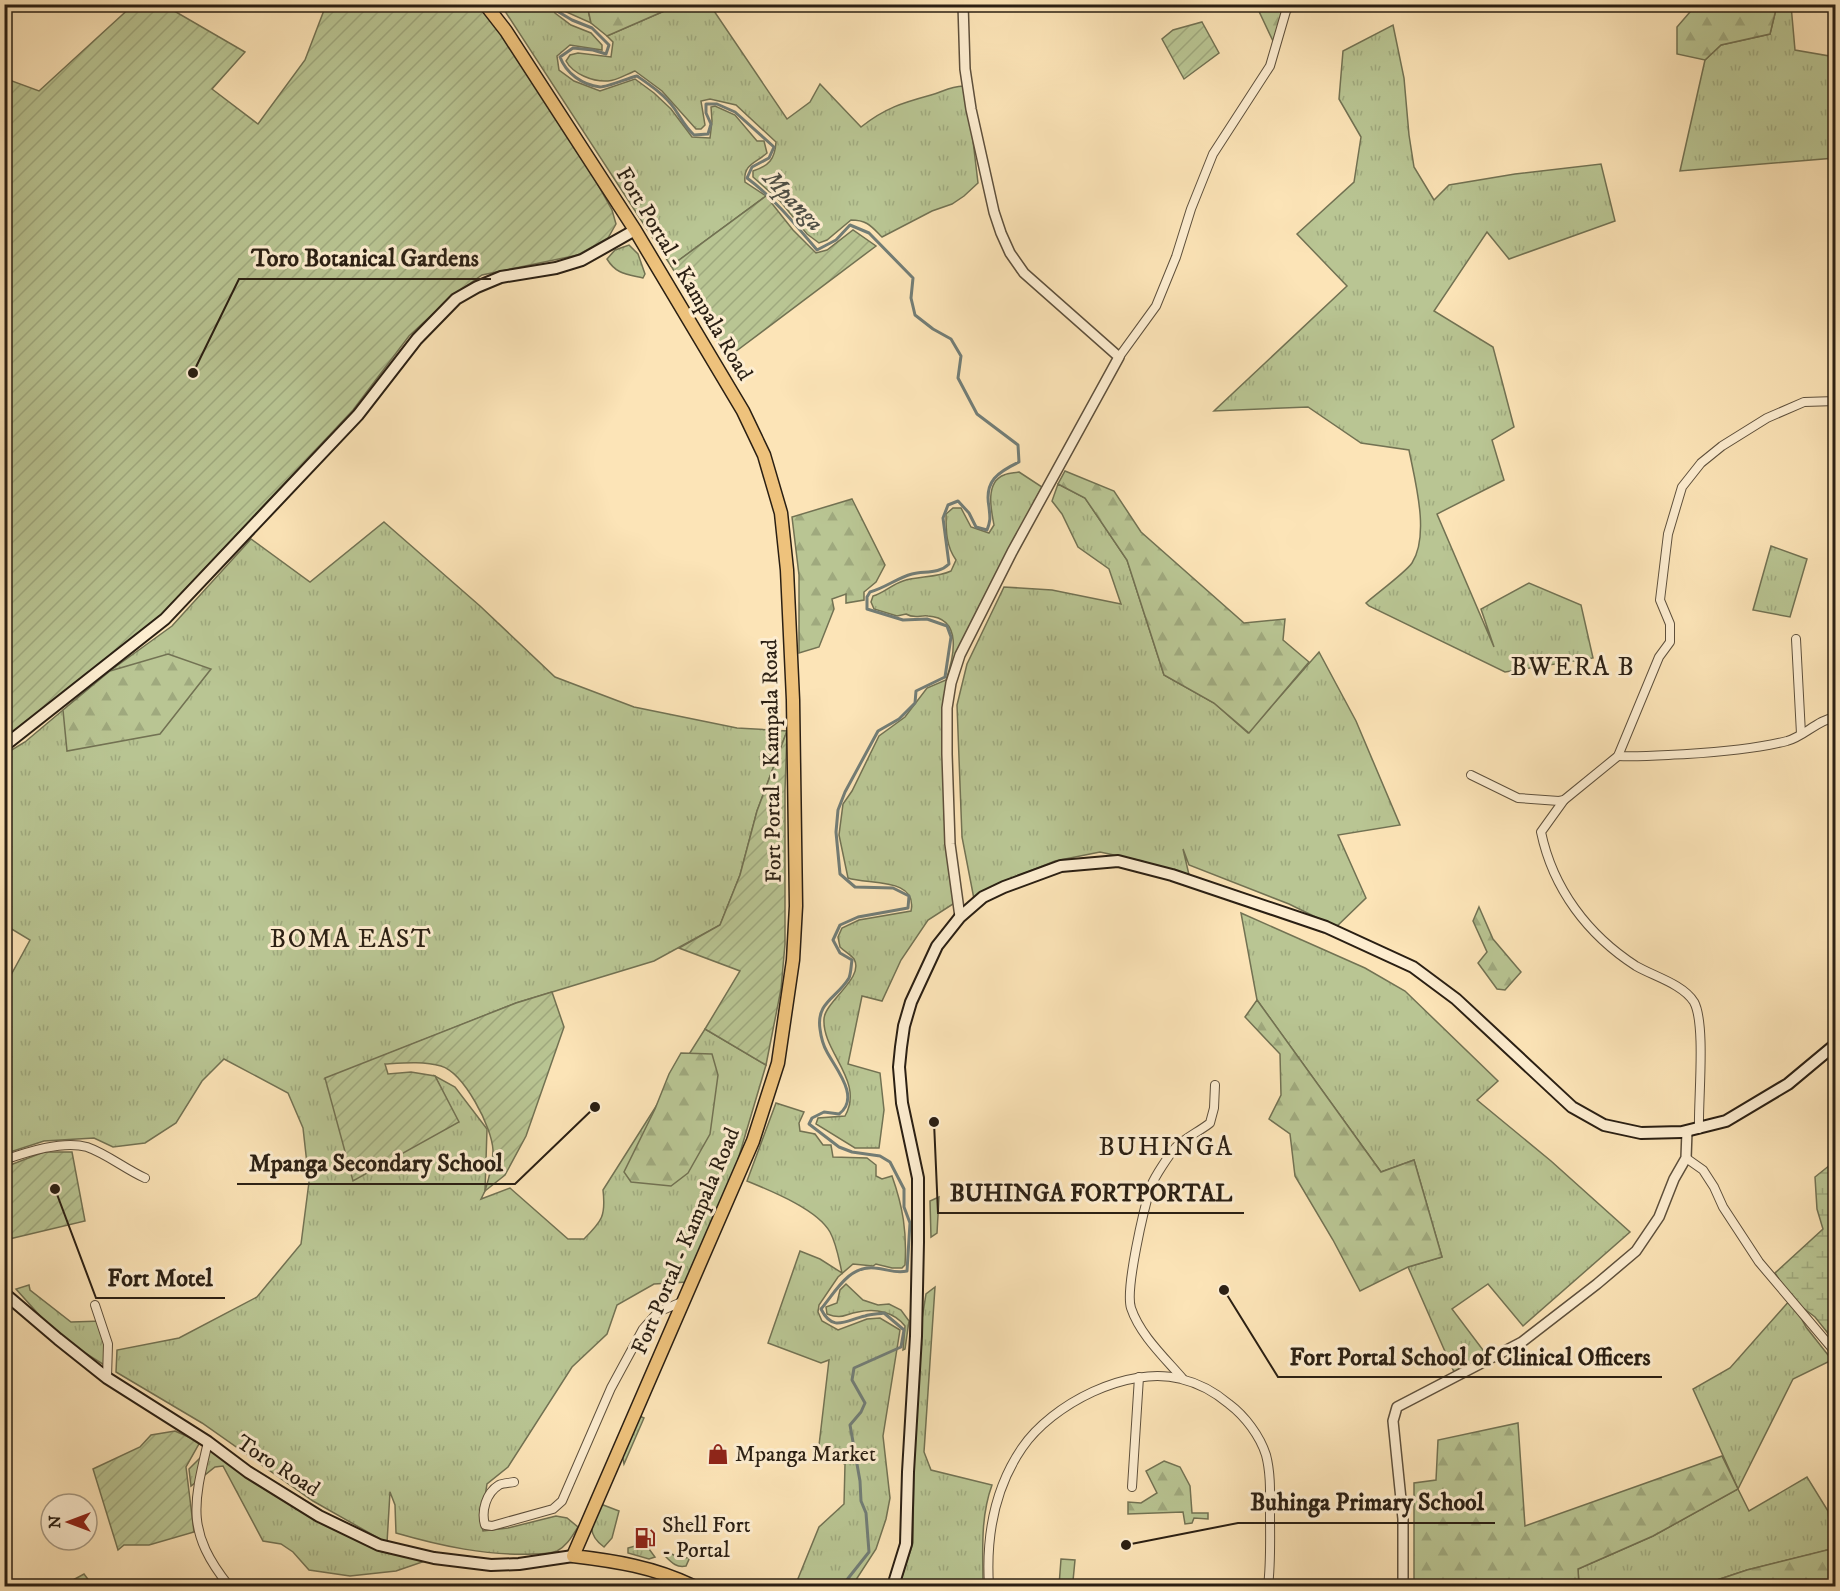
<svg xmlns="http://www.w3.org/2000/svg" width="1840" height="1591" font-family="'IM FELL DW Pica',serif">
  <defs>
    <pattern id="grass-tufts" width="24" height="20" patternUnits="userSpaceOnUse" patternTransform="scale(1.5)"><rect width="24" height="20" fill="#b9c593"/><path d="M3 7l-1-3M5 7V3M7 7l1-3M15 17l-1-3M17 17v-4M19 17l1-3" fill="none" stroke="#9fa97e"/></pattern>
    <pattern id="forest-firs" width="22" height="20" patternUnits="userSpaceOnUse" patternTransform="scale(1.5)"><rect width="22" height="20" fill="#b9c593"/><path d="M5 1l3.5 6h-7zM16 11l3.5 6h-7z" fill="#9fa97e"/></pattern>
    <pattern id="wetland-marsh" width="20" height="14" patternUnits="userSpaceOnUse" patternTransform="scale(1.5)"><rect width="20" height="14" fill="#b9c593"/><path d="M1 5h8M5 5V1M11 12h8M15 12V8" fill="none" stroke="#9fa97e"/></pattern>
    <pattern id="garden-furrows" width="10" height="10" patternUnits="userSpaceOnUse" patternTransform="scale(1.5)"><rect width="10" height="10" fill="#b9c593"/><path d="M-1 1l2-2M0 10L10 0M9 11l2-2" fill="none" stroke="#9fa97e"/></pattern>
  </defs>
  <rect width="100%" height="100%" fill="#fce4b7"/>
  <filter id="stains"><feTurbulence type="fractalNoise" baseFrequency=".00333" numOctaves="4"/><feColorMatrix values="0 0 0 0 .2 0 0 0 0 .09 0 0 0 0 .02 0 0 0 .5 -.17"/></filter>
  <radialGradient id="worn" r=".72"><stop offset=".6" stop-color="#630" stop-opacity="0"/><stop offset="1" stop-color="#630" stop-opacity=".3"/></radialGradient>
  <g fill="url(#grass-tufts)" stroke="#727253" stroke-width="1.5">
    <path d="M501 5H553L555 13 571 25 591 33 602 45V50L570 45 557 56 559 70 574 81 600 91 635 79 654 93 671 109 692 137 710 138 712 121 711 107 715 106 735 115 757 141H764L767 153C756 163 743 164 745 182L766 196 671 266Z"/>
    <path d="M561 5H587L591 23 562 10Z"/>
    <path d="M678 5H710L787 119 810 102 820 84 861 127C885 108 902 103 931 95 945 91 948 87 964 86L971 124 978 183 964 196 952 204 932 211 882 237C871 226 867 220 851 220L827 240 819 243 807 234 780 201 753 177V171C769 166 775 159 776 142L736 105 710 99 701 101 705 125 701 129H696L662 91 635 71C627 74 616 81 608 81 593 82 573 74 566 61L570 55 578 53 611 57 613 42 607 36Z"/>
    <path d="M1777 5H1791L1795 50 1835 57V158L1680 171 1705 60 1721 45 1770 34Z"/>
    <path d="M1393 25 1404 78 1409 135 1414 167 1434 200 1449 185 1515 174 1601 164 1615 221 1509 259 1487 232 1434 311 1493 347 1514 427 1492 440 1504 480 1437 514 1494 647 1481 609 1529 583 1581 605 1593 658 1505 672 1369 606 1366 603C1376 594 1406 572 1412 563 1430 535 1415 481 1409 450L1361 443 1308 407 1214 411 1347 286 1297 234 1354 182 1361 137 1339 99 1343 51Z"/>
    <path d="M629 245 638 254 645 274 643 278C626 274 616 274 607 259L615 250Z"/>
    <path d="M1019 472 1042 487 1006 556 960 657 949 709 952 819 957 871 953 904 928 920 901 960 882 1001 862 996 848 1064 880 1073 884 1110 879 1148H855L816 1124 818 1118 845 1116C865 1081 822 1052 824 1019 825 1001 865 978 854 959 851 955 844 951 840 947L838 937 842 928 859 920 911 911C918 877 868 885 848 878L839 835 843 804 852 791 879 736 905 717 927 688 946 680C954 657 963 618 928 616 920 615 914 619 906 614L897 616 874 609 871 602 873 596C884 593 891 585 903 581 918 576 936 578 951 571L956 560C946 546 946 531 946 514L953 508H961L971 527 989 533 994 525C991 510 985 482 1004 475 1008 473 1014 473 1019 472Z"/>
    <path d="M1058 484 1085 498 1127 560 1164 675 1214 703 1248 733 1319 652 1356 721 1400 825 1338 835 1366 898 1336 927 1289 904 1189 865 1183 849 1190 879 1142 861 1100 852 1055 861 995 885 974 899 962 837 957 705 967 664 1004 587 1052 590 1121 604 1109 569 1078 547 1062 514 1052 501Z"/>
    <path d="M384 522 480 606 555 677 634 707 737 728 787 731 757 811 740 875 720 925 654 961 516 1003 325 1079 458 1122 435 1076 455 1087 487 1129 485 1191 481 1199 510 1188 568 1239H584C602 1221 606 1216 603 1190L705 1029 766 1065 737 1163 687 1282 654 1284 617 1305 607 1334 572 1367 508 1467 487 1484 481 1522 483 1531 508 1528 556 1516 567 1518 578 1527C572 1536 567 1546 557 1551 550 1554 541 1554 534 1554 487 1556 441 1546 396 1533L395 1505 390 1492 387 1543 313 1501 202 1423 116 1372 117 1350 179 1338 257 1297 301 1244 309 1182 303 1128 288 1093 224 1059 202 1081 176 1123 145 1143 113 1147 94 1138 44 1141 4 1154 5 986 30 940 5 925V754L25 742 107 673 172 626 251 539 310 582Z"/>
    <path d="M1771 546 1807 559 1790 617 1753 610Z"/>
    <path d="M1241 913 1365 968 1405 991 1498 1081 1477 1100 1551 1161 1630 1232 1523 1326 1488 1284 1452 1309 1486 1354 1454 1372 1408 1267 1442 1257 1414 1160 1381 1172 1257 1000Z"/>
    <path d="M776 1103 804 1112 799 1123 800 1131 815 1134 823 1145H831L833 1157 867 1158 876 1165V1176L882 1179 892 1176C903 1207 907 1232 905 1265L902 1268H892L876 1264 873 1266 853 1264 838 1277 819 1305 818 1312 822 1321 838 1330 867 1319 880 1318 900 1330 883 1436 890 1498 886 1519 876 1549 852 1586H795L819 1527 844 1504 845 1464 818 1454 829 1360 821 1363 768 1343 800 1251 820 1259 842 1273C839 1260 837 1245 830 1232 817 1209 771 1191 747 1181Z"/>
    <path d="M939 1197 937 1233 931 1237 930 1201Z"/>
    <path d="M846 1284 863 1300 878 1305 889 1304 901 1310 909 1321 905 1349 903 1350 905 1326C894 1312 876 1308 858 1312 844 1314 843 1320 827 1314L826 1307 837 1303 840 1290Z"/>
    <path d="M29 1285 30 1290 71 1322 102 1321 109 1368 58 1336 16 1289Z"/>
    <path d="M935 1287 924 1452 931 1470 992 1485C980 1518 983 1552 983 1586H899L913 1543 914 1447 920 1332 926 1294Z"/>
    <path d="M1791 1299 1806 1327 1832 1360 1793 1379 1738 1489 1749 1511 1807 1477 1828 1511 1832 1549 1747 1570 1699 1586H1579L1578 1569 1653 1536 1738 1489 1693 1389 1730 1368Z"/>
    <path d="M637 1415 644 1418 624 1464 621 1449Z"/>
    <path d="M213 1445 309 1508 380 1544 428 1560 396 1571 350 1576 309 1570 293 1552 281 1544 263 1541 223 1466 215 1467 191 1486 189 1469Z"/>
    <path d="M598 1503 619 1511 612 1538 604 1547C586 1534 591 1522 598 1503Z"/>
    <path d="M635 1546 649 1549 655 1557 649 1559 628 1553V1548Z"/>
    <path d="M670 1553 681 1559 690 1557 686 1566C677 1568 672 1563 666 1557Z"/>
    <path d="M1061 1559 1075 1560 1073 1581H1192V1586H1059Z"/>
    <path d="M84 1574 93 1586H62Z"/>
  </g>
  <g fill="url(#forest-firs)" stroke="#727253" stroke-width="1.5">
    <path d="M587 5V4L678 5 607 36 591 23Z"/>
    <path d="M1256 5H1285L1273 41Z"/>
    <path d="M1690 5V4L1777 5 1770 34 1721 45 1705 60 1677 54V27L1690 12Z"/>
    <path d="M1065 471 1114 491 1141 532 1244 623 1285 619 1283 640 1309 662 1249 733 1214 703 1164 675 1127 560 1085 498 1058 484Z"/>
    <path d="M852 499 885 565 876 582 864 592V600L846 603V594L832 599 834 609 819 647 799 653V575L792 517Z"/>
    <path d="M168 654 211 669 160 734 67 751 63 710 110 671Z"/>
    <path d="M1479 907 1493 939 1521 972 1505 990 1497 989 1478 963 1487 952 1473 921Z"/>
    <path d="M1257 1000 1381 1172 1414 1160 1442 1257 1408 1267 1360 1291 1333 1240 1295 1176 1290 1134 1269 1119 1281 1095 1280 1054 1245 1017Z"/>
    <path d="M681 1053 712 1054 718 1075 710 1134 688 1173 671 1186 631 1182 624 1172 655 1109 669 1074Z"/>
    <path d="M1518 1423 1525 1526 1722 1456 1738 1489 1653 1536 1578 1569 1579 1586H1414V1483L1436 1480 1438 1440Z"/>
    <path d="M1164 1461 1180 1467 1190 1486 1192 1513H1208V1519L1194 1518 1192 1523 1185 1524 1183 1512 1128 1514V1502L1141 1503 1157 1493 1146 1471Z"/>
    <path d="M1835 1548V1586H1699L1747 1570Z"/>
  </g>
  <path fill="url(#wetland-marsh)" stroke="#727253" stroke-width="1.5" d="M1835 1161V1342L1815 1317 1791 1299 1775 1273 1823 1229 1817 1209 1815 1177Z"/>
  <g fill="url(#garden-furrows)" stroke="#727253" stroke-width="1.5">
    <path d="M133 5H164L245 52 212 89 258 124 305 60 326 5H478L493 21 570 135 612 210 616 224 608 238 578 255 482 275 452 296 409 336 353 410 162 614 5 738 4 78 39 91Z"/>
    <path d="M1202 22 1219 53 1184 79 1162 39 1173 30Z"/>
    <path d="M766 196 793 230 816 253 827 250 853 230 876 246 727 358 671 266Z"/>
    <path d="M787 731 785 790V944L781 989 766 1065 705 1029 740 971 679 948 720 925 740 875 757 811Z"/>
    <path d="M552 992 564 1027 526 1136 505 1175 485 1191C489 1178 493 1164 493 1150 492 1127 464 1073 441 1066 424 1061 402 1063 385 1064L388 1074 411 1072 435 1076 459 1122 353 1181 325 1078 516 1003Z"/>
    <path d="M44 1152H72L85 1221 5 1240V1167Z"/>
    <path d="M175 1431 200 1442 186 1467 194 1532 149 1545H124L118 1550 93 1469 140 1447 151 1435Z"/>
  </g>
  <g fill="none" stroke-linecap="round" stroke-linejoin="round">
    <path stroke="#727d76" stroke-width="3" d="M556 4 557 11 572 20 592 28 609 45 606 54 593 50 573 48 560 57C566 73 582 85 600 87 608 87 628 78 637 76 650 85 665 95 674 108 681 118 685 127 694 135L708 134 711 124 706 113V104H717L735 112 774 147 769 158 752 167 747 178C774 198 795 224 817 250L836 240 850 225 869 233 913 278 911 298 915 315 933 329 951 339 961 356 958 378 977 414 1018 445 1019 462C998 472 984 481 989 507 990 517 991 520 987 530L976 527 969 513 958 501 948 505 943 518 949 564C939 574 925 571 912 574 897 578 885 588 870 592L867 597V609L903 620 927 619 947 626 951 637 945 677 916 691 915 703 899 719 878 731 845 792 838 810 836 832 840 874 855 887 893 888 909 896 908 908 858 917 840 925 833 940 840 953 852 960C851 966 851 973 849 978 837 998 816 1002 820 1029 821 1037 823 1045 827 1052 836 1069 861 1098 839 1114L824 1112 812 1118 809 1124 839 1147 852 1152 880 1156 890 1162 904 1189V1207L910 1223 907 1271C895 1274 888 1269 875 1268 849 1265 836 1291 821 1309 833 1333 846 1320 865 1316 871 1314 878 1314 884 1313L904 1330 901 1347 854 1368 852 1380 865 1403 861 1412 850 1425 860 1481 861 1501 866 1513 869 1552 842 1586"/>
    <defs>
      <g id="minor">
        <path d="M1119 357 1156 306 1176 257 1191 209 1213 154 1270 66 1286 11 1291 4"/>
        <path d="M1796 639 1801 734"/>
        <path d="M1618 756C1641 757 1663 755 1687 754 1720 752 1754 749 1787 741 1805 736 1817 720 1836 717"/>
        <path d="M1471 775 1518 798 1559 801 1564 800 1618 756 1659 657 1670 642V624L1660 600 1668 534 1682 487 1701 463 1722 446 1767 418 1804 402 1836 401"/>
        <path d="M1564 800 1541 832C1553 889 1588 935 1636 966 1653 976 1683 984 1694 1002 1706 1024 1698 1100 1699 1129"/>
        <path d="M1686 1158 1703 1170 1714 1187 1723 1207 1759 1262 1836 1353"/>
        <path d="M4 1160C27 1152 63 1140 87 1147 107 1154 125 1169 145 1178"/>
        <path d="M95 1305 108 1344 107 1378"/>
        <path d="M1183 1379C1165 1358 1140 1335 1131 1308 1125 1289 1144 1208 1151 1186 1155 1176 1169 1155 1176 1147 1185 1138 1200 1131 1210 1123L1214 1108 1215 1085"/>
        <path d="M208 1442C193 1505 186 1532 229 1586"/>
        <path d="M514 1482C510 1483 503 1483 499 1485 486 1493 481 1511 485 1525L492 1526 553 1509 562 1501 611 1388 643 1329 658 1312 684 1301"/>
        <path d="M1132 1487 1139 1377"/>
        <path d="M989 1586C986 1538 994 1489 1022 1448 1052 1404 1128 1365 1181 1379 1198 1383 1216 1393 1229 1404 1245 1416 1260 1436 1266 1455 1271 1474 1270 1494 1270 1514 1270 1538 1271 1563 1268 1586"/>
      </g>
      <g id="tertiary">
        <path d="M960 917 950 844 947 754V708L951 683 960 655 1012 552 1119 357 1024 273 1010 253 1001 233 994 212 971 109 965 69 963 4"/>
        <path d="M1403 1586V1519L1393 1421 1397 1407 1522 1342 1597 1284 1636 1251 1659 1217 1674 1179 1686 1158 1687 1131"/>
      </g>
      <g id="secondary">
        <path d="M4 746 165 619 358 415 417 339 456 299 477 287 501 277 556 268 582 260 635 230"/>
        <path d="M4 1293 58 1339 107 1378 208 1442 248 1472 319 1516 379 1545 434 1558 491 1565 519 1564 573 1556"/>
        <path d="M893 1586 906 1544 908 1472 916 1336 918 1242V1178L902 1103 899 1067 901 1047 904 1026 911 1002 937 946 960 917 983 897 1004 887 1061 866 1118 861 1172 875 1326 927 1413 967 1456 999 1572 1107 1604 1125 1641 1133 1682 1132 1726 1121 1788 1084 1836 1044"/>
      </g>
      <path id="trunk" d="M485 4 506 31 635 230 743 411 764 455 781 513 787 570 793 700 796 906 793 960 778 1063 753 1141 573 1556C615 1561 654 1567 693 1586"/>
    </defs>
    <use href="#minor" stroke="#5e503c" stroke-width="10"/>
    <use href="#tertiary" stroke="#5e503c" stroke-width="12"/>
    <use href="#secondary" stroke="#2a1f13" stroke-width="14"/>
    <use href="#trunk" stroke="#2a1f13" stroke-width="15"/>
    <use href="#minor" stroke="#fdedd0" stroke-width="8"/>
    <use href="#tertiary" stroke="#fdedd0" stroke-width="9"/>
    <use href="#secondary" stroke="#fdedd0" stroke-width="10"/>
    <use href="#trunk" stroke="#eec27c" stroke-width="12"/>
  </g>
  <defs>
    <symbol id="shop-bare" viewBox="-9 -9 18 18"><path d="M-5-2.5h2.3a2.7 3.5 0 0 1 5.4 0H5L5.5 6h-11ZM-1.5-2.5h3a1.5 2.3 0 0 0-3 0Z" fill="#8f2418" stroke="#fdedd0" stroke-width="2.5" paint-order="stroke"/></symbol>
    <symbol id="fuel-bare" viewBox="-9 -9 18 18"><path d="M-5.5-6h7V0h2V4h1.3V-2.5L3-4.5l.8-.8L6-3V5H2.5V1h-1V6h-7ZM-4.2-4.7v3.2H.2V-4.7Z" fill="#8f2418" stroke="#fdedd0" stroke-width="2.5" paint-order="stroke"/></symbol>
  </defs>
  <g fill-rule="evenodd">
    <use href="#shop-bare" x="703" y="1439" width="30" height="30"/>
    <use href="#fuel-bare" x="630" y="1523" width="30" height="30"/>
  </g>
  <g text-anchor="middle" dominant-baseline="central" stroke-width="6" stroke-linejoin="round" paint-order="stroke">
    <g font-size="22" fill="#2a1f13" stroke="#fdedd0">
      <text transform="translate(684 274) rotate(59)">Fort Portal - Kampala Road</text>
      <text transform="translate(772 761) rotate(-91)">Fort Portal - Kampala Road</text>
      <text transform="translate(686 1241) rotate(-67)">Fort Portal - Kampala Road</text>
      <text transform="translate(278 1466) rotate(33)">Toro Road</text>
    </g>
    <g font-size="22" fill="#2a1f13" stroke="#fdedd0" text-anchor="start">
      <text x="735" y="1454">Mpanga Market</text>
      <text x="662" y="1525">Shell Fort<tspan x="662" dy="25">- Portal</tspan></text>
    </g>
    <g font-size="24" font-style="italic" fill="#4e4e45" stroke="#fdedd0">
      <text transform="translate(793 201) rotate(46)">Mpanga</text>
    </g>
    <g font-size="26" letter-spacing="1.5" fill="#2a1f13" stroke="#fdedd0">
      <text x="1573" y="667">BWERA B</text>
      <text x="351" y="939">BOMA EAST</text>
      <text x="1166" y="1147">BUHINGA</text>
    </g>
  </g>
  <path fill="none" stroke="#2a1f13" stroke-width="2" d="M193 373L239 279H491M595 1107L515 1184H237M934 1122L938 1213H1244M55 1189L96 1298H225M1224 1290L1278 1377H1662M1126 1545L1238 1523H1495"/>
  <g fill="#2a1f13" stroke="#fdedd0" stroke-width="2">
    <circle cx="193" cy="373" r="6"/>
    <circle cx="595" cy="1107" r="6"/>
    <circle cx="934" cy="1122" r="6"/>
    <circle cx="55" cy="1189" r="6"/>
    <circle cx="1224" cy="1290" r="6"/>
    <circle cx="1126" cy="1545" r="6"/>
  </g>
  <g font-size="24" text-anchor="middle" font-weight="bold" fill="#2a1f13" stroke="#fdedd0" stroke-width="6" stroke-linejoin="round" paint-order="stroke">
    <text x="365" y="266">Toro Botanical Gardens</text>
    <text x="376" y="1171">Mpanga Secondary School</text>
    <text x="1091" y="1201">BUHINGA FORTPORTAL</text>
    <text x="160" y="1286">Fort Motel</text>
    <text x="1470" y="1365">Fort Portal School of Clinical Officers</text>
    <text x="1367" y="1510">Buhinga Primary School</text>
  </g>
  <rect width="1840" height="1591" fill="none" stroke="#fce4b7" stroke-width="24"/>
  <rect x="6" y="6" width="1828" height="1579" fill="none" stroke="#2a1f13" stroke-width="3"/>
  <rect x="12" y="12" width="1816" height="1567" fill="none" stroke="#2a1f13" stroke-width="1.5"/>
  <g transform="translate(69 1522) rotate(270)"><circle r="28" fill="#fdedd0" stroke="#a99b84" stroke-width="1.5"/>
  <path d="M0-4.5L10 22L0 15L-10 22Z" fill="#8f2418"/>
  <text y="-9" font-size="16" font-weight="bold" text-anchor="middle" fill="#2a1f13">N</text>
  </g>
  <rect width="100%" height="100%" filter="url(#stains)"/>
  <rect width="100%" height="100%" fill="url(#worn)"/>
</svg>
